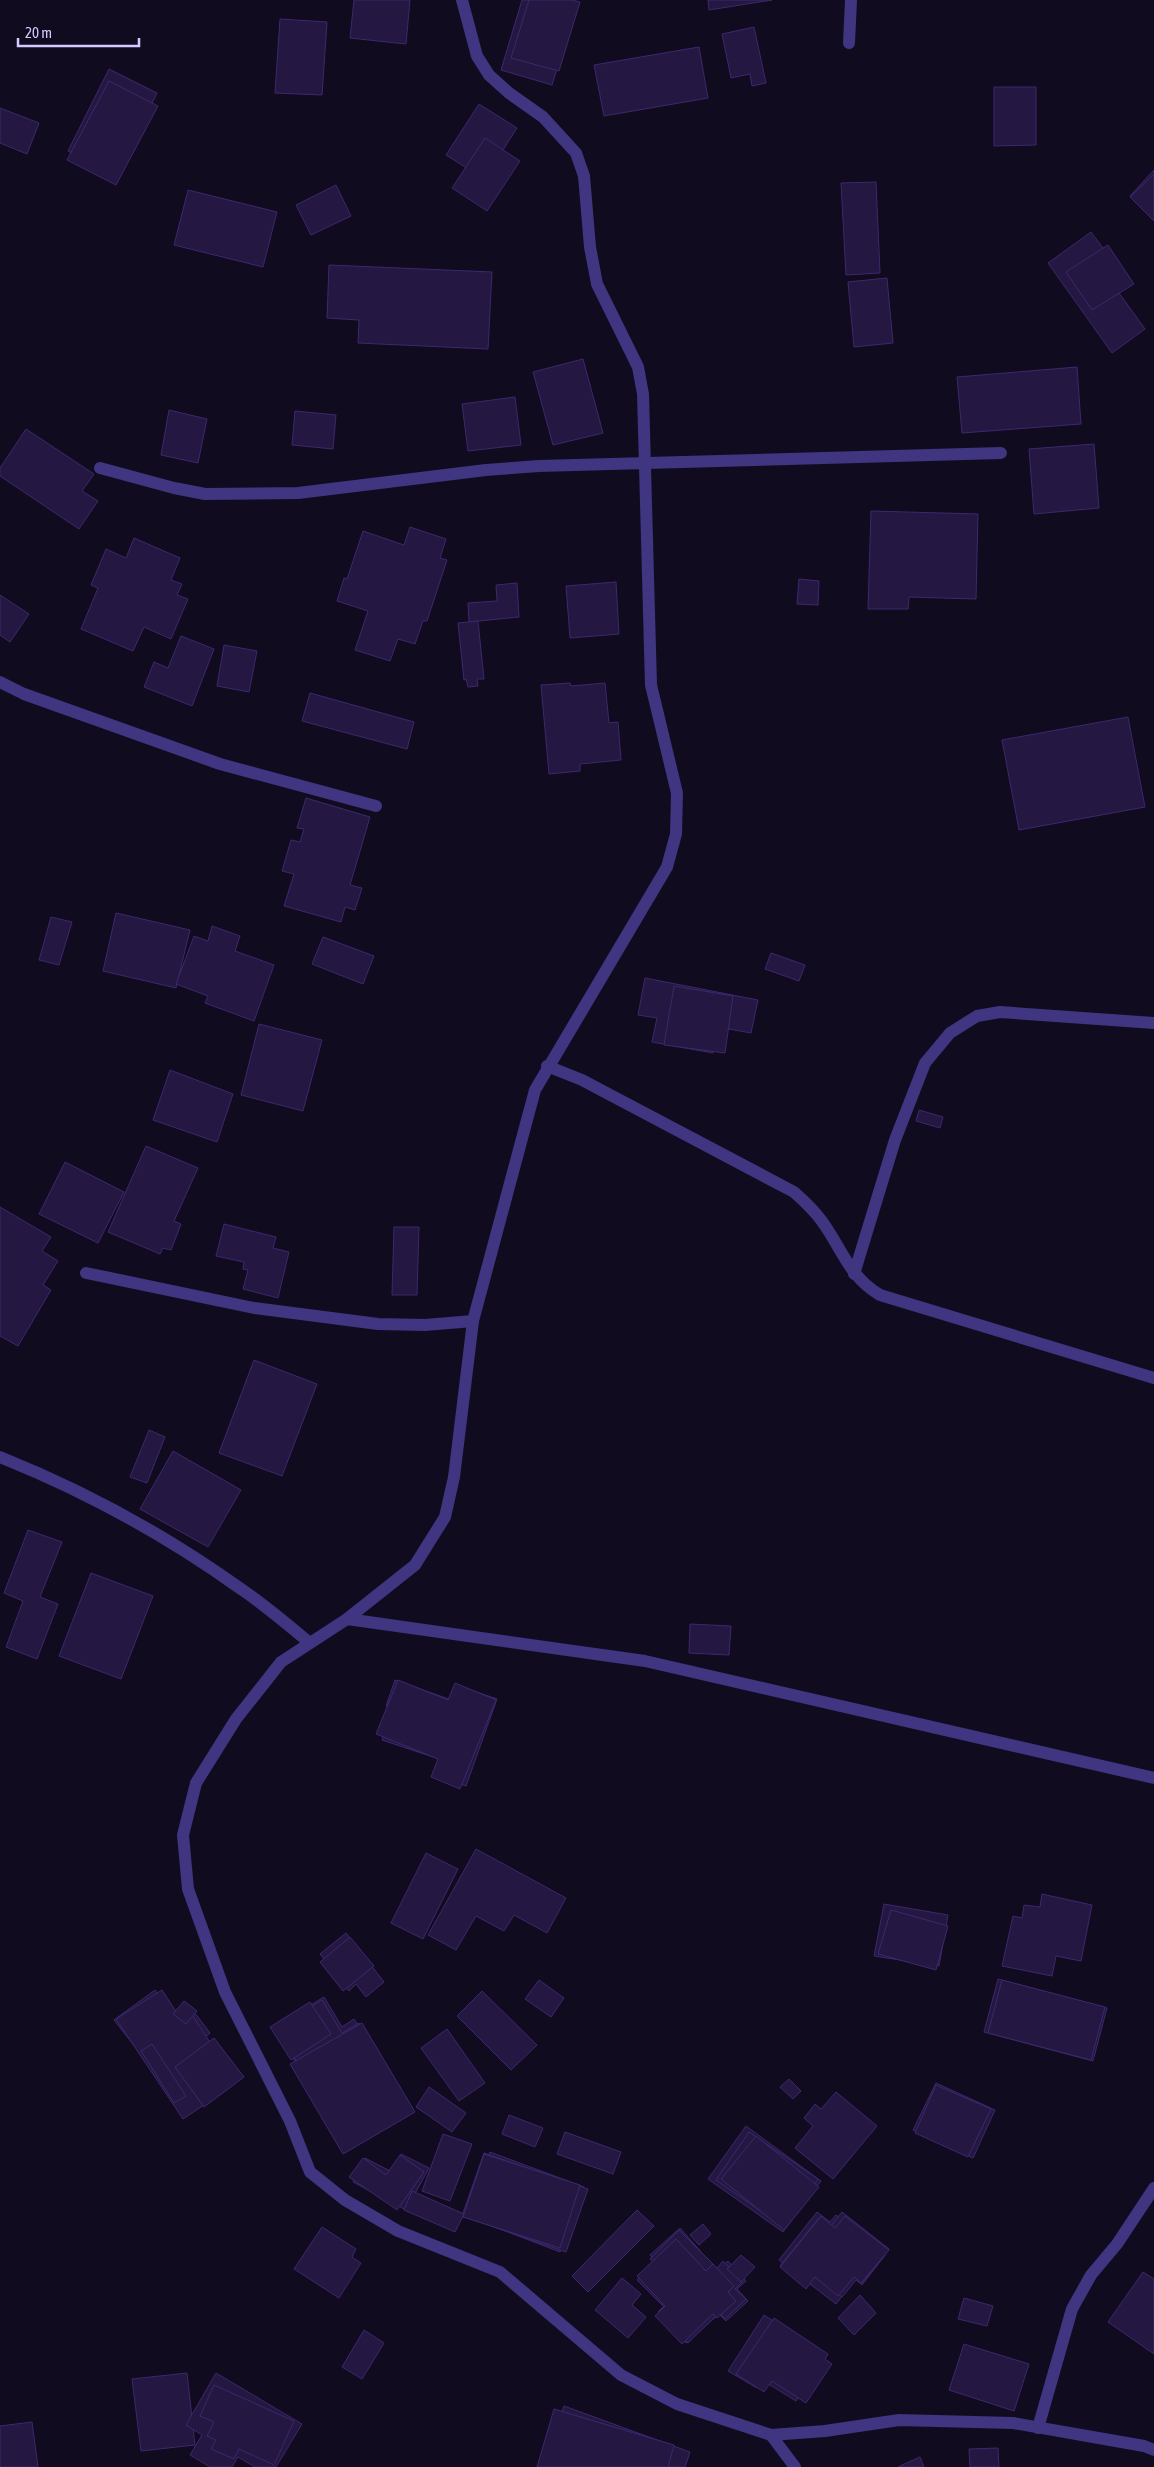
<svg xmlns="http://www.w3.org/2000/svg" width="1154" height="2467" font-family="'Asap Condensed',sans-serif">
  <rect width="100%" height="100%" fill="#110b1f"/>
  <g fill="#241741" stroke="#3d286e">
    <path d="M354 0H410L406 44 350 38Z"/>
    <path d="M522 0H541L575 10 552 85 501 70Z"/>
    <path d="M529 0H572L580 2 559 71 511 58Z"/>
    <path d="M708 0H772L709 10Z"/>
    <path d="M280 19 327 22 322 95 275 93Z"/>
    <path d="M754 27 766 83 752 86 750 74 731 78 722 34Z"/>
    <path d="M699 47 708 98 604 116 594 65Z"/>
    <path d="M109 69 157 93 116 175 68 151Z"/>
    <path d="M109 81 158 106 116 185 67 160Z"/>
    <path d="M994 87H1036V145L994 146Z"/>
    <path d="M479 104 517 128 484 179 446 155Z"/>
    <path d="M0 108 39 123 27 154 0 143Z"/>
    <path d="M485 138 520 161 487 211 452 188Z"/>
    <path d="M1154 170V218L1130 196Z"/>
    <path d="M1154 174V221L1130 197Z"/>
    <path d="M876 182 880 273 846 275 841 183Z"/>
    <path d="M336 185 351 216 311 235 296 205Z"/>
    <path d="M188 190 277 212 263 267 174 245Z"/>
    <path d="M1091 232 1120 271 1109 279 1145 329 1112 353 1048 263Z"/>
    <path d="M1108 245 1134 284 1092 310 1066 272Z"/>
    <path d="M329 265 492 272 488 349 358 343 359 320 327 318Z"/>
    <path d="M887 278 893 343 854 347 848 282Z"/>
    <path d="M583 359 603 433 553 445 533 372Z"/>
    <path d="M1077 367 1081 424 962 433 957 377Z"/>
    <path d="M515 397 521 445 468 451 462 404Z"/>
    <path d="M169 410 207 419 198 463 161 455Z"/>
    <path d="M295 411 336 415 333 449 292 445Z"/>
    <path d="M26 429 94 474 82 491 98 501 79 529 0 476V468Z"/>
    <path d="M1094 444 1099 508 1034 514 1029 449Z"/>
    <path d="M871 511 978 514 976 599 909 597 908 609H868Z"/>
    <path d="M410 527 446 539 440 558 447 560 427 621H423L415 644 398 639 390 661 355 650 368 611 337 601 344 578 347 579 363 531 404 545Z"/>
    <path d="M134 538 180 558 171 580 182 584 177 595 188 599 171 639 144 627 133 651 81 629 98 588 91 585 106 549 126 558Z"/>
    <path d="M799 579 819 581 818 605 797 604Z"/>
    <path d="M616 582 619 634 570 638 566 586Z"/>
    <path d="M517 583 519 617 469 622 468 603 497 601 496 585Z"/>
    <path d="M0 595 29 614 10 642 0 635Z"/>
    <path d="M478 621 484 679H477L478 686 468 687 466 679 464 680 458 623Z"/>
    <path d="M181 636 214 649 192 706 144 687 154 662 168 668Z"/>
    <path d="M224 645 257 651 249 692 217 686Z"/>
    <path d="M570 683 571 686 605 683 609 723 618 722 621 760 580 764V771L549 774 541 685Z"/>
    <path d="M310 693 414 722 407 749 302 721Z"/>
    <path d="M1128 717 1145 807 1019 830 1002 740Z"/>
    <path d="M306 798 370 817 350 885 362 888 355 910 345 907 341 922 284 906 294 874 282 871 291 840 300 842 304 829 297 828Z"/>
    <path d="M116 913 190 930 176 988 103 971Z"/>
    <path d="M51 917 72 922 59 965 39 960Z"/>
    <path d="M212 926 240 936 235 951 274 965 254 1021 205 1003 208 996 176 984 194 936 208 941Z"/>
    <path d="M323 937 374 956 363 984 312 964Z"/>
    <path d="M771 953 805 965 799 981 765 969Z"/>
    <path d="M645 978 758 1000 751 1033 718 1027 713 1053 652 1042 657 1018 638 1015Z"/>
    <path d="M674 986 733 996 725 1053 664 1045Z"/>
    <path d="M259 1024 322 1040 303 1111 241 1095Z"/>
    <path d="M170 1070 233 1094 217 1142 153 1120Z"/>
    <path d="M919 1110 943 1117 940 1128 916 1121Z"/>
    <path d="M146 1146 198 1168 174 1221 181 1224 171 1250 163 1248 160 1254 108 1232Z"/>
    <path d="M65 1162 124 1192 98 1243 39 1214Z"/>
    <path d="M0 1207 51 1237 42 1251 58 1261 43 1285 51 1290 18 1346 0 1336Z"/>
    <path d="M224 1224 276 1237 273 1248 289 1252 278 1298 243 1289 248 1270 243 1269 244 1262 216 1256Z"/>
    <path d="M394 1227H419L417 1295H392Z"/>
    <path d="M254 1360 317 1384 282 1476 219 1453Z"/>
    <path d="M149 1430 165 1437 147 1483 130 1477Z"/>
    <path d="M173 1451 241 1490 208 1547 140 1509Z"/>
    <path d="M28 1530 62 1542 40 1597 58 1604 37 1659 6 1647 23 1601 4 1593Z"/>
    <path d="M91 1573 153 1596 121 1679 59 1656Z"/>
    <path d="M690 1624 731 1626 729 1655 689 1653Z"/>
    <path d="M395 1680 457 1702 462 1687 497 1699 466 1786 434 1774 439 1759 382 1740 394 1708 386 1706Z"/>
    <path d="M398 1680 448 1700 455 1683 496 1700 460 1789 431 1777 438 1759 376 1734Z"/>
    <path d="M476 1849 566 1898 547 1933 514 1915 504 1931 476 1916 456 1950 428 1935Z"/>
    <path d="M426 1853 458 1869 423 1939 391 1923Z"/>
    <path d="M1042 1894 1092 1905 1081 1961 1056 1956 1052 1976 1002 1966 1013 1916 1022 1918 1024 1905 1040 1907Z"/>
    <path d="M884 1904 948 1915 939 1966 874 1956Z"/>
    <path d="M891 1910 948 1926 936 1970 878 1954Z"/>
    <path d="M346 1933 384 1982 366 1997 356 1984 349 1991 320 1954Z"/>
    <path d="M350 1937 374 1966 343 1991 320 1962Z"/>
    <path d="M998 1979 1107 2008 1093 2061 984 2032Z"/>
    <path d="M539 1980 564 1998 551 2017 525 1999Z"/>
    <path d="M1002 1980 1105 2007 1091 2060 988 2033Z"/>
    <path d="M155 1990 173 2015 188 2004 210 2033 200 2041 230 2081 187 2113 114 2020Z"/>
    <path d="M162 1990 177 2013 187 2007 213 2047 204 2052 228 2089 183 2119 116 2019Z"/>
    <path d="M482 1991 537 2045 511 2070 457 2016Z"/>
    <path d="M324 1997 342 2027 354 2019 410 2108 363 2137 351 2117 341 2123 304 2063 298 2066 274 2027Z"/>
    <path d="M322 2000 342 2033 359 2023 397 2087 390 2091 404 2114 365 2136 353 2117 341 2124 304 2061 298 2064 277 2027Z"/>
    <path d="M184 2001 197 2011 186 2024 173 2014Z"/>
    <path d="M310 2002 331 2034 291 2060 270 2027Z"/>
    <path d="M362 2023 415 2112 343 2154 290 2064Z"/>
    <path d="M447 2029 485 2083 459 2101 421 2048Z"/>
    <path d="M214 2038 244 2077 204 2107 175 2067Z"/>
    <path d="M152 2044 186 2096 174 2103 141 2051Z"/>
    <path d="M789 2079 801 2091 793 2099 780 2087Z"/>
    <path d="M936 2083 995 2110 973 2158 913 2130Z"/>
    <path d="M936 2085 991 2109 968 2157 915 2133Z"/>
    <path d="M429 2087 466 2113 452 2132 416 2107Z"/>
    <path d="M836 2092 877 2126 833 2179 795 2148 813 2126 804 2118 815 2104 821 2109Z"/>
    <path d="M509 2115 543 2128 535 2147 502 2134Z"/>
    <path d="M746 2126 821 2181 783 2232 708 2179Z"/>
    <path d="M565 2132 621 2152 613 2174 557 2154Z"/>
    <path d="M749 2132 818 2179 785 2228 716 2180Z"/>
    <path d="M443 2134 472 2144 450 2201 422 2191Z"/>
    <path d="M756 2136 819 2187 784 2230 721 2179Z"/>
    <path d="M490 2152 584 2187 560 2252 466 2216Z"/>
    <path d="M484 2153 588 2189 566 2252 462 2216Z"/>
    <path d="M401 2154 429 2168 406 2210 353 2182 365 2158 392 2172Z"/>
    <path d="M484 2154 580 2185 560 2248 463 2217Z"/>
    <path d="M400 2155 424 2172 397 2210 349 2177 363 2158 386 2175Z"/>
    <path d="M412 2191 464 2214 455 2232 404 2210Z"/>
    <path d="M637 2210 654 2226 588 2292 572 2276Z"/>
    <path d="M817 2212 830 2222 836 2215 886 2254 862 2285 855 2279 836 2304 779 2260Z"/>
    <path d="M842 2212 889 2249 862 2283 857 2279 842 2297 815 2275 806 2287 780 2266 819 2218 830 2227Z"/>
    <path d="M821 2216 835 2228 845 2216 889 2250 861 2283 854 2277 838 2296 815 2277 806 2289 780 2267Z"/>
    <path d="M703 2224 711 2234 699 2245 690 2235Z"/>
    <path d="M322 2227 356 2249 352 2257 361 2263 339 2298 294 2269Z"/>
    <path d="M680 2228 717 2270 728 2261 746 2281 737 2289 748 2301 726 2321 719 2314 686 2343 658 2312 666 2304 642 2277 658 2263 650 2255Z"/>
    <path d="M679 2230 717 2268 723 2261 743 2281 735 2289 746 2299 725 2319 719 2313 688 2343 659 2314 665 2308 637 2280 655 2263 650 2259Z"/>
    <path d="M676 2239 706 2271 713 2264 734 2286 728 2292 736 2301 717 2318 713 2314 682 2344 655 2316 665 2306 637 2276Z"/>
    <path d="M741 2255 755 2267 741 2282 727 2269Z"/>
    <path d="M1143 2272 1154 2279V2354L1108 2322Z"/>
    <path d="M622 2278 641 2294 632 2305 646 2317 628 2338 595 2310Z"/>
    <path d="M860 2295 876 2313 854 2335 838 2318Z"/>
    <path d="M964 2298 993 2306 987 2326 958 2319Z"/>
    <path d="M764 2315 817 2349 812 2357 821 2363 796 2401 762 2380 757 2388 728 2371Z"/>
    <path d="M774 2318 828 2354 825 2359 832 2364 806 2403 772 2381 764 2392 736 2374Z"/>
    <path d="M364 2330 384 2343 362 2379 342 2367Z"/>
    <path d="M964 2344 1029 2364 1014 2411 949 2390Z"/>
    <path d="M187 2373 195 2445 141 2451 132 2379Z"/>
    <path d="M216 2373 302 2424 276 2467H255L238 2457 232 2467H210L190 2455 202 2435 186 2425Z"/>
    <path d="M214 2385 294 2421 274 2465 239 2449 234 2459 211 2449 216 2440 207 2436 214 2422 200 2416Z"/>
    <path d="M564 2406 690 2452 685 2467 542 2465Z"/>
    <path d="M554 2409 674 2445 668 2467H537Z"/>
    <path d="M32 2422 38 2467H0V2426Z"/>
    <path d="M998 2448 999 2467H970L969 2449Z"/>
    <path d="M920 2457 924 2467H898Z"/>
  </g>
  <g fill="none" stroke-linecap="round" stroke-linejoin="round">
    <g stroke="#3f3580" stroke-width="12">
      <path d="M462 0 477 56 489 75 509 93 543 117 576 153 584 176 590 247 597 284 638 367 643 394 651 685 677 793 676 834 667 867 535 1090 473 1321 454 1477 445 1517 415 1565 347 1619 281 1662 236 1719 196 1783 183 1835 188 1889 225 1992 290 2121 310 2172 345 2200 398 2231 500 2272 621 2375 677 2404 771 2435 825 2431 899 2420 1013 2423 1144 2446 1154 2450"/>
      <path d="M849 43 851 0"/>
      <path d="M100 468 174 488 205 494 298 493 486 470 539 466 1001 453"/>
      <path d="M0 682 24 694 220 764 376 806"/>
      <path d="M547 1066 582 1080 794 1192C803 1200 813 1209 821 1220 842 1248 848 1276 880 1295L1154 1378"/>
      <path d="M86 1273 254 1308 378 1324 425 1325 473 1321"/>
      <path d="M854 1274 895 1140 925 1063 950 1033 977 1016 1000 1012 1154 1023"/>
      <path d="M0 1457C85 1491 167 1536 241 1589 265 1605 288 1625 310 1643"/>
      <path d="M347 1619 645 1661 1154 1778"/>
      <path d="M1038 2428 1072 2309 1091 2275 1117 2244 1154 2188"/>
      <path d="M771 2435 795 2467"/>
    </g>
  </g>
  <path d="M18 38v8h121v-8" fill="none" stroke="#d5caff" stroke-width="2.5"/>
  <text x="25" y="38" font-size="15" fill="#d5caff" stroke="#110b1f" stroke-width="4" paint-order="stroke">20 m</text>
</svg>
